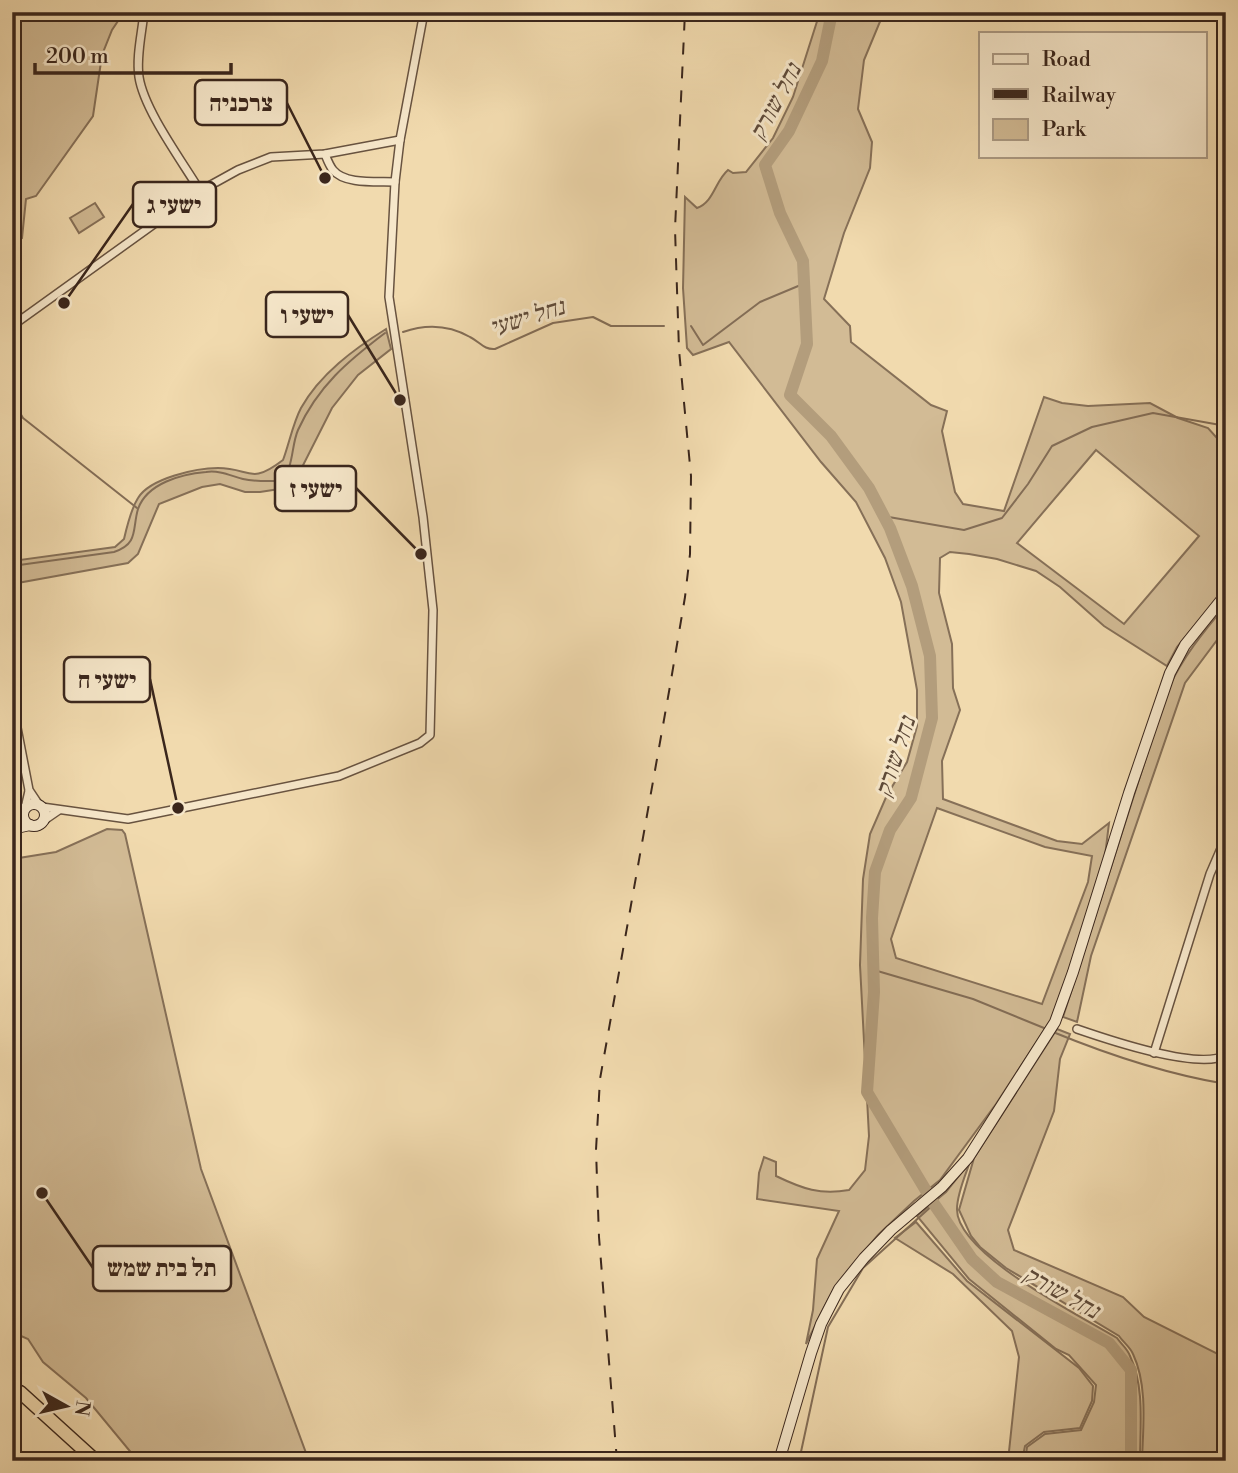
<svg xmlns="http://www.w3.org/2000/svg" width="1238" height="1473" font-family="'Libre Bodoni','Frank Ruhl Libre',serif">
  <rect width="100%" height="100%" fill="#f1daae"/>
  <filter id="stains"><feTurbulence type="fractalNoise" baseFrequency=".00286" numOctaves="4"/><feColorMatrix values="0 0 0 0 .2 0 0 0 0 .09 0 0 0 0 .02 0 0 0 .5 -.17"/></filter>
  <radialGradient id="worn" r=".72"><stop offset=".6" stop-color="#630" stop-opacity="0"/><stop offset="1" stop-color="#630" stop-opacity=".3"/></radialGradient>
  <g fill="#d2bb95" stroke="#867058" stroke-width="2" fill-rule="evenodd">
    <path d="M12 12H124L112 30 102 55 93 116 36 196 26 199 22 238 12 243Z"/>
    <path d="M820 12H884L864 60 858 109 872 142 870 168 844 233 824 299 850 326 851 342 931 405 947 411 942 431 955 492 963 504 1004 511 1044 397 1062 403 1088 406 1150 403 1178 418 1208 428 1226 448V588L1177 647 1167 666 1104 626 1060 587 1036 571 997 559 969 554 950 552 940 558 939 593 952 644 953 688 960 710 942 761 943 799 1057 841 1082 844 1109 823 1104 864 1084 931 1051 1020 996 1104 940 1180 914 1201 878 1235 848 1271 829 1298 806 1344 813 1310 817 1259 839 1211 757 1199 759 1173 764 1157 776 1162V1176C803 1189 820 1195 849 1190L865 1170 869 1136 860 965 863 879 870 834 887 795 907 762 917 726V690L901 602 885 558 856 502 821 462 729 342 693 355 687 348 683 288 685 197 697 208C714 202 715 181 728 170L733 173 746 172 773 138 793 97ZM1096 450 1199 536 1124 624 1017 543ZM937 808 1045 847 1092 856 1088 882 1042 1004 896 958 891 939Z"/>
    <path d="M95 203 104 217 79 233 70 218Z"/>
    <path d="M386 329 391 349 358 375 332 408 292 487 260 492H245L220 484 202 487 159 504 138 554 128 563 12 584V561L115 547 124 539C127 526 131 509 138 498 150 478 197 468 218 468 251 468 249 486 283 460 289 444 293 423 301 408 320 374 354 349 386 329Z"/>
    <path d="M1226 605V628L1185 683 1091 956 1077 1022 1063 1017 1168 689C1183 657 1203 632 1226 605Z"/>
    <path d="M107 829 122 830 125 834 201 1169 309 1461H138L86 1398 43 1362 28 1339 12 1332V862L19 858 56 852Z"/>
    <path d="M1057 1029 1070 1034 1060 1059 1054 1111 1008 1230 1014 1250 1123 1297 1144 1317 1226 1358V1461H1142C1143 1427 1148 1386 1133 1354 1130 1347 1123 1342 1119 1336L1006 1268 980 1247 971 1236 959 1210 974 1158Z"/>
    <path d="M970 1162C965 1176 957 1194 957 1209 956 1254 1081 1316 1117 1338 1121 1344 1128 1349 1130 1356 1145 1387 1140 1427 1140 1461H1025L1027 1447 1045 1434 1081 1430 1094 1402 1096 1385 1069 1355 1056 1349 969 1279 917 1216 946 1192Z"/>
    <path d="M916 1222 967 1281 1079 1368 1093 1386 1092 1401 1080 1428 1044 1432 1025 1446 1022 1461H1008L1019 1357 1012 1331 953 1274 895 1238Z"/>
  </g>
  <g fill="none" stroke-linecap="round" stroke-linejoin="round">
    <g stroke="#836d56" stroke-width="2">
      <path d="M691 326 703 345 760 302 803 284"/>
      <path d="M403 332C426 324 449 325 470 337 480 342 484 350 495 349L553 323 593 317 611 326H664"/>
      <path d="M12 399 23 418 137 508"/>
      <path d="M883 516 964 530 1002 518 1028 484 1052 446 1092 427 1153 413 1226 426"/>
      <path d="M12 566 114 552C139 544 132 529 138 509 147 483 182 474 206 472 220 470 231 476 243 479 255 482 269 481 281 481 294 468 291 446 298 430 318 386 348 361 385 333"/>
      <path d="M874 970 973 999 1044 1028"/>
      <path d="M1053 1032C1109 1055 1166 1074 1226 1084"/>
      <path d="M799 1461 828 1327 863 1268 934 1204"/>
    </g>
    <path stroke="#b39d7c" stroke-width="12" d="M832 12 822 61 789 131 765 165 780 213 803 261 807 344 790 395 831 436 869 488 890 528 912 586 930 656 932 718 911 798 890 830 875 872 872 918 874 992 867 1092 934 1204 972 1259 997 1282 1109 1343 1131 1370V1461"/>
    <defs>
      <g id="street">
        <path d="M144 12C142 33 136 56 139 77 144 110 182 161 200 191"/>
        <path d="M325 154C327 159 329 165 333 170 345 185 378 181 395 182"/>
        <path d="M12 326 200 191 238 170 271 157 325 154 400 140"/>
        <path d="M12 702 29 790 39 805"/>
        <path d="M42 807 128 819 339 776 420 743 430 735 433 610 423 517 389 297 395 182 400 140 424 12"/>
        <path d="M25 808 29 791"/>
        <path d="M43 821 59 810"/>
        <path d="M1226 1003 1221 1027 1226 1035"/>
        <path d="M1077 1029C1106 1039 1199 1071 1226 1055"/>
        <path d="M1154 1053 1210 874 1226 837"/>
      </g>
      <g id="secondary">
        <circle cx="34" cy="815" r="11"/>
        <path d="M12 829 30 825"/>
        <path d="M779 1461 811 1353 821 1324 839 1289 864 1258 891 1230 942 1187 968 1158 1055 1022 1073 972 1129 793 1170 673 1185 645 1226 594"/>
      </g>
      <path id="highway" d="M20 1392 96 1461"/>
    </defs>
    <use href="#street" stroke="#685340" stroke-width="10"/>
    <use href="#secondary" stroke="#3a261c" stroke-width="12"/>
    <use href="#highway" stroke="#3a261c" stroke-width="15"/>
    <use href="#street" stroke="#f6e7ca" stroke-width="7"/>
    <use href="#secondary" stroke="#f6e7ca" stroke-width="10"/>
    <use href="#highway" stroke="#f1daae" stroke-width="12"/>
    <path stroke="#3a261c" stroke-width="2" stroke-dasharray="12 12" stroke-linecap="butt" d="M617 1461 599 1237 596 1150 600 1079 670 686 685 597 690 554 691 476 679 350 675 229 685 12"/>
  </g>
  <g text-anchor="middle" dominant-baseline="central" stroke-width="6" stroke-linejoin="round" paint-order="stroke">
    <g font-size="24" font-style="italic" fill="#5e4a39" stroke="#f6e7ca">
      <text transform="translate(776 102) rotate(-62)">נחל שורק</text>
      <text transform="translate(527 318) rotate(-17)">נחל ישעי</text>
      <text transform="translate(896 757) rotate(-72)">נחל שורק</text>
      <text transform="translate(1061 1293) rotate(29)">נחל שורק</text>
    </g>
  </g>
  <path fill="none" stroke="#3a261c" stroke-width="2.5" d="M325 178L287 103M64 303L133 204M400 400L348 315M421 554L356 488M178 808L150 679M42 1193L93 1268"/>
  <g fill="#3a261c" stroke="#f6e7ca" stroke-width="2.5">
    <circle cx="325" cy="178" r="7"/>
    <circle cx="64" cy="303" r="7"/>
    <circle cx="400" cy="400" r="7"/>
    <circle cx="421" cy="554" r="7"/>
    <circle cx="178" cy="808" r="7"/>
    <circle cx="42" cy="1193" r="7"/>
  </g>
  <g fill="#f6e7ca" stroke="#3a261c" stroke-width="2.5">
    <rect x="195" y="80" width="92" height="45" rx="7"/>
    <rect x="133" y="182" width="83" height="45" rx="7"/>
    <rect x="266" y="292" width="82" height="45" rx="7"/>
    <rect x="275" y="466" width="81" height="45" rx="7"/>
    <rect x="64" y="657" width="86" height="45" rx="7"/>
    <rect x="93" y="1246" width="138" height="45" rx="7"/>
  </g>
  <g font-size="24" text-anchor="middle" font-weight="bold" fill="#3a261c">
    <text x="241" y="111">צרכניה</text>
    <text x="174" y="213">ישעי ג</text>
    <text x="307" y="323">ישעי ו</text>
    <text x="316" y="497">ישעי ז</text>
    <text x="107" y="688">ישעי ח</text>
    <text x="162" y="1276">תל בית שמש</text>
  </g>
  <rect width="1238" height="1473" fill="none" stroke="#f1daae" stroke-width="42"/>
  <rect x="14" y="14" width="1210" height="1445" fill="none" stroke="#3a261c" stroke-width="3.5"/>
  <rect x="21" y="21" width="1196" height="1431" fill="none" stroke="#3a261c" stroke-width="2"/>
  <rect x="979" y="32" width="228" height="126" fill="#f6e7ca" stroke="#ab9a84" stroke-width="2"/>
  <rect x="993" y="54" width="35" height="10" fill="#f6e7ca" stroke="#ab9a84" stroke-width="2"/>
  <text x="1042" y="66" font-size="21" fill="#3a261c">Road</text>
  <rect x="993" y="89" width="35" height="10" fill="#3a261c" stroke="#ab9a84" stroke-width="2"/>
  <text x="1042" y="102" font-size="21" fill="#3a261c">Railway</text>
  <rect x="993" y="119" width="35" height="21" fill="#d2bb95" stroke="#ab9a84" stroke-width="2"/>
  <text x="1042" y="136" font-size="21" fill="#3a261c">Park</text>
  <g transform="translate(66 1406) rotate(98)" stroke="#f6e7ca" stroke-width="5" paint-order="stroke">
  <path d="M0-5L12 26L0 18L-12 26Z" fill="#3a261c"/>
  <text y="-10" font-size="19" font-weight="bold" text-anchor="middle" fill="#3a261c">N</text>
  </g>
  <path d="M35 63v10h196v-10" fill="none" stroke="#3a261c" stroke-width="3.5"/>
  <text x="46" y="63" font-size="21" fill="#3a261c" stroke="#f6e7ca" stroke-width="5" paint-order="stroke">200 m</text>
  <rect width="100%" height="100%" filter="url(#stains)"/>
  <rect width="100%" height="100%" fill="url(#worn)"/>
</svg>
